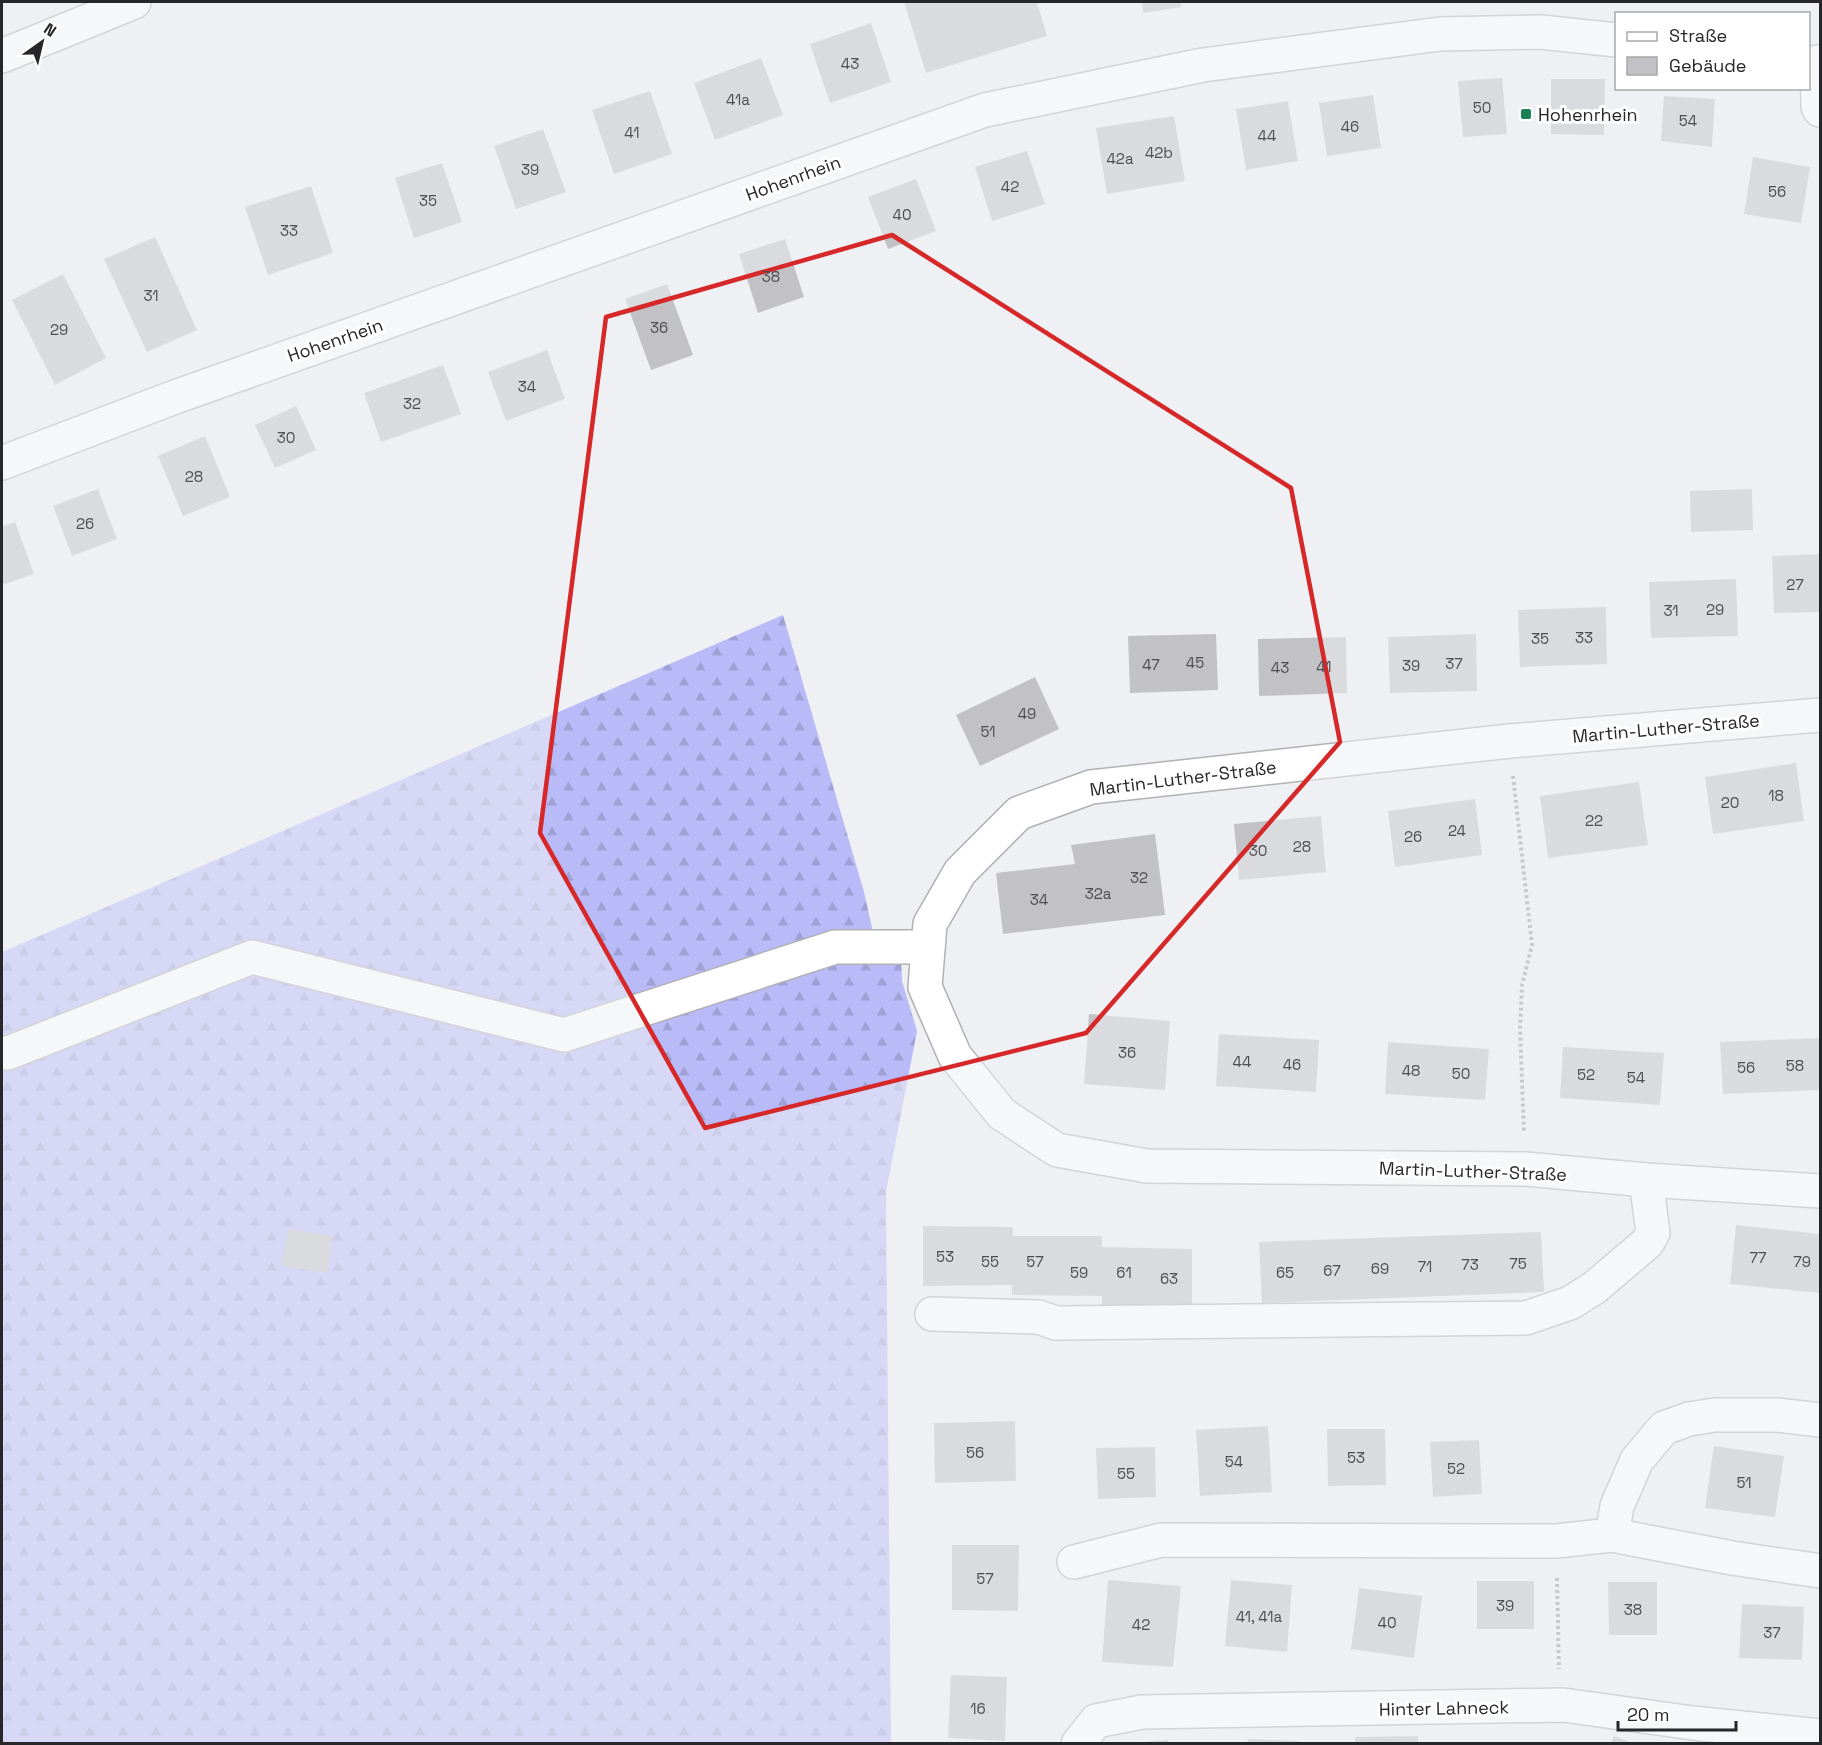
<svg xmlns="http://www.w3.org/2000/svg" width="1822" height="1745" font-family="'Space Grotesk',sans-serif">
  <defs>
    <pattern id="forest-firs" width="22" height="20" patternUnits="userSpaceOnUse" patternTransform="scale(1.5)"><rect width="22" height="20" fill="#b9bbf9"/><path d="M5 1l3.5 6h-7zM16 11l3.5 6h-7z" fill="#9fa1d5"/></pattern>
  </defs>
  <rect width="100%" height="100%" fill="#eff0f4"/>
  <path fill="url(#forest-firs)" d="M783 615 864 892 877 950H901L902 981 917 1031 886 1192 891 1743H2V952Z"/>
  <g fill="#c2c2c6">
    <path d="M904 2H1037L1047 36 926 73Z"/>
    <path d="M1142 2H1180L1181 7 1143 13Z"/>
    <path d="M871 23 891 82 830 103 810 44Z"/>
    <path d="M761 58 783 115 715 140 694 83Z"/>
    <path d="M1502 78 1507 134 1463 137 1458 81Z"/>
    <path d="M1551 79H1605L1604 135 1551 134Z"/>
    <path d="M650 91 672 154 614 174 592 110Z"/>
    <path d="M1373 95 1381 148 1327 156 1319 103Z"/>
    <path d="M1664 96 1715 99 1712 147 1661 141Z"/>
    <path d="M1288 101 1298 161 1246 170 1236 109Z"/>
    <path d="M1174 116 1185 181 1107 194 1096 128Z"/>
    <path d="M543 129 566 192 516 209 494 146Z"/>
    <path d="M1027 151 1045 204 992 221 975 167Z"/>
    <path d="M1753 157 1810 167 1801 223 1744 214Z"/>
    <path d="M442 163 462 222 414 238 395 178Z"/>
    <path d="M916 179 936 231 888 249 868 197Z"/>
    <path d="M311 186 333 253 268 275 245 207Z"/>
    <path d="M155 237 197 330 147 352 104 259Z"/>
    <path d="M785 239 804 297 758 313 739 254Z"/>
    <path d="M63 274 106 358 55 385 12 300Z"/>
    <path d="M667 284 693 355 651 370 625 299Z"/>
    <path d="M547 350 565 399 506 421 488 372Z"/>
    <path d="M443 365 461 414 381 442 364 393Z"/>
    <path d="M296 406 316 450 275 468 255 425Z"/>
    <path d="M205 436 230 497 183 516 158 456Z"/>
    <path d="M98 489 117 539 72 556 53 506Z"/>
    <path d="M1752 489 1753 530 1691 532 1690 491Z"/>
    <path d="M15 522 34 574 2 585V527Z"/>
    <path d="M1820 554V612L1774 613 1772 556Z"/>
    <path d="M1736 579 1738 636 1651 638 1649 582Z"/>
    <path d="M1606 607 1607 664 1520 667 1518 610Z"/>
    <path d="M1216 634 1218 690 1130 693 1128 636Z"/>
    <path d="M1476 634 1477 691 1390 693 1388 637Z"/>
    <path d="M1346 637 1347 693 1259 696 1258 639Z"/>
    <path d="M1035 677 1059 729 980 766 956 715Z"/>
    <path d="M1796 763 1804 821 1713 834 1705 777Z"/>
    <path d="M1639 782 1648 845 1548 858 1540 796Z"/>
    <path d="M1475 799 1482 855 1395 867 1388 811Z"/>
    <path d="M1321 816 1326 872 1239 880 1234 824Z"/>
    <path d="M1155 834 1165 915 1003 934 996 873 1075 864 1071 845Z"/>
    <path d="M1089 1014 1170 1021 1165 1090 1084 1084Z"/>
    <path d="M1219 1034 1319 1040 1316 1092 1216 1086Z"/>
    <path d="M1820 1038V1090L1723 1094 1720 1042Z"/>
    <path d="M1388 1042 1489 1049 1485 1100 1385 1094Z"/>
    <path d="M1563 1047 1664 1053 1660 1105 1560 1098Z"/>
    <path d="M1736 1225 1820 1234V1293L1730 1284Z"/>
    <path d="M923 1226 1013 1227V1236H1102V1247L1192 1249V1308H1102V1296L1012 1295V1285L923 1286Z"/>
    <path d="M288 1229 332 1236 327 1273 282 1266Z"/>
    <path d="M1541 1232 1544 1292 1262 1303 1259 1242Z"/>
    <path d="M1015 1421 1016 1481 935 1483 934 1423Z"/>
    <path d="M1268 1426 1272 1492 1200 1496 1196 1430Z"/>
    <path d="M1327 1429H1385L1386 1485 1328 1486Z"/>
    <path d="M1479 1440 1482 1494 1433 1497 1430 1442Z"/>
    <path d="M1714 1446 1784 1456 1775 1517 1705 1508Z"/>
    <path d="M1155 1447 1156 1497 1098 1499 1096 1448Z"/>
    <path d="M952 1545H1019L1018 1611 952 1610Z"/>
    <path d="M1108 1580 1181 1586 1173 1667 1102 1662Z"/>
    <path d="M1231 1580 1292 1585 1287 1652 1225 1646Z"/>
    <rect x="1477" y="1581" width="57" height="48"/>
    <path d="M1608 1582H1657V1635H1609Z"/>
    <path d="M1359 1588 1422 1596 1414 1658 1351 1649Z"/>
    <path d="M1742 1604 1804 1607 1802 1660 1739 1658Z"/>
    <path d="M951 1675 1007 1677 1005 1741 948 1738Z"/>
    <path d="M1418 1736V1743H1355V1737Z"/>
    <path d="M1614 1736 1632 1743H1611Z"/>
    <path d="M1248 1739 1300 1741V1743H1247Z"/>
    <path d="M1168 1740 1169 1743H1141V1742Z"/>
  </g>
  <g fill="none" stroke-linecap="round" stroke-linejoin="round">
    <defs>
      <g id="street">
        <path d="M2 56 134 2"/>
        <path d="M1817 62 1818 107 1820 110"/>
        <path d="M2 463 175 397 985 110 1203 65 1440 34 1541 32 1616 40"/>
        <path d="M1820 715 1510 741 1091 787 1019 813 960 872 930 924 925 987 955 1056 1002 1114 1057 1150 1147 1166 1525 1169 1646 1180 1820 1191"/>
        <path d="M2 1053H8L252 957 564 1035 835 947H928"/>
        <path d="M932 1314 1038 1317 1056 1323 1526 1318 1570 1303 1594 1288 1647 1243 1653 1233 1646 1180"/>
        <path d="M1612 1535 1617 1506 1637 1460 1664 1428 1689 1419 1715 1415H1777L1820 1420"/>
        <path d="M1074 1562 1161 1540 1556 1541 1612 1535 1732 1558 1820 1571"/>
        <path d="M1078 1744 1096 1721 1142 1712 1563 1705 1693 1723 1820 1736"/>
      </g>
    </defs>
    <use href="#street" stroke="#b1b1b5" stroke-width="36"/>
    <g stroke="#9a9a9e" stroke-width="4" stroke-dasharray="3 3" stroke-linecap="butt">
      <path d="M1513 776 1532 945 1522 985 1520 1028 1524 1132"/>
      <path d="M1557 1578 1559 1669"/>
    </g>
    <use href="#street" stroke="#fff" stroke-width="33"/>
  </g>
  <path d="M0 0H1822V1745H0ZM892 235 1291 488 1340 742 1086 1033 705 1128 540 833 606 317Z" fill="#eff0f4" fill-opacity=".55" fill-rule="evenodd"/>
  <path fill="none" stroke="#d62828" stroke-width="4.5" stroke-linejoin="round" d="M892 235 1291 488 1340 742 1086 1033 705 1128 540 833 606 317Z"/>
  <rect fill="#1e7e55" stroke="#fff" stroke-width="2" x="1520" y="108" width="12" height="12" rx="3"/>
  <g text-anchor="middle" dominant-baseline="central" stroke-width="6" stroke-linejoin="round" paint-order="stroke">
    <g font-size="15" fill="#4e4e50">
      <text x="850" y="63">43</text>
      <text x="738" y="99">41a</text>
      <text x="1482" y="107">50</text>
      <text x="1688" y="120">54</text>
      <text x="1350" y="126">46</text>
      <text x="632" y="132">41</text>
      <text x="1267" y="135">44</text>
      <text x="1159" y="152">42b</text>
      <text x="1120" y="158">42a</text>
      <text x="530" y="169">39</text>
      <text x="1010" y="186">42</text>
      <text x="1777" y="191">56</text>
      <text x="428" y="200">35</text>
      <text x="902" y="214">40</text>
      <text x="289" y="230">33</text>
      <text x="771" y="276">38</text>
      <text x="151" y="295">31</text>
      <text x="659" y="327">36</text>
      <text x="59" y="329">29</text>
      <text x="527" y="386">34</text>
      <text x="412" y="403">32</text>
      <text x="286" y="437">30</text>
      <text x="194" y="476">28</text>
      <text x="85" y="523">26</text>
      <text x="1795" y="584">27</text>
      <text x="1715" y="609">29</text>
      <text x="1671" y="610">31</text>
      <text x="1584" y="637">33</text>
      <text x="1540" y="638">35</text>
      <text x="1195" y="662">45</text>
      <text x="1454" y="663">37</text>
      <text x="1151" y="664">47</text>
      <text x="1411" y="665">39</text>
      <text x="1324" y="666">41</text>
      <text x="1280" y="667">43</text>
      <text x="1027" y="713">49</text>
      <text x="988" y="731">51</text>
      <text x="1776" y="795">18</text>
      <text x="1730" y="802">20</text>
      <text x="1594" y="820">22</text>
      <text x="1457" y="830">24</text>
      <text x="1413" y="836">26</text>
      <text x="1302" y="846">28</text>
      <text x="1258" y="850">30</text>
      <text x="1139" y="877">32</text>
      <text x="1098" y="893">32a</text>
      <text x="1039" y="899">34</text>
      <text x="1127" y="1052">36</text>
      <text x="1242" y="1061">44</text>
      <text x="1292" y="1064">46</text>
      <text x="1795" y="1065">58</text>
      <text x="1746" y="1067">56</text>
      <text x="1411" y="1070">48</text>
      <text x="1461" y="1073">50</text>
      <text x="1586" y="1074">52</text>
      <text x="1636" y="1077">54</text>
      <text x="945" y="1256">53</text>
      <text x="1758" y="1257">77</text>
      <text x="990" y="1261">55</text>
      <text x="1035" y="1261">57</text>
      <text x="1802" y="1261">79</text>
      <text x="1518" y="1263">75</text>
      <text x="1470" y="1264">73</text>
      <text x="1425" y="1266">71</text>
      <text x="1380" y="1268">69</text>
      <text x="1332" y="1270">67</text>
      <text x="1079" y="1272">59</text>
      <text x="1124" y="1272">61</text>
      <text x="1285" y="1272">65</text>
      <text x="1169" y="1278">63</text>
      <text x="975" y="1452">56</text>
      <text x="1356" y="1457">53</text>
      <text x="1234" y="1461">54</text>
      <text x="1456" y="1468">52</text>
      <text x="1126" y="1473">55</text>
      <text x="1744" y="1482">51</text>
      <text x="985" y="1578">57</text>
      <text x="1505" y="1605">39</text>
      <text x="1633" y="1609">38</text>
      <text x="1259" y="1616">41, 41a</text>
      <text x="1387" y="1622">40</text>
      <text x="1141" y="1624">42</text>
      <text x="1772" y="1632">37</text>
      <text x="978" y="1708">16</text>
    </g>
    <g font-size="18" fill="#272729" stroke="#fff" text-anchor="start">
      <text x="1538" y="114">Hohenrhein</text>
    </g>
    <g font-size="18" fill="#272729" stroke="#fff">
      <text transform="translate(793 178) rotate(-20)">Hohenrhein</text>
      <text transform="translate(335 340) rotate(-19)">Hohenrhein</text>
      <text transform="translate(1666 728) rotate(-5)">Martin-Luther-Straße</text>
      <text transform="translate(1183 778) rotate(-7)">Martin-Luther-Straße</text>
      <text transform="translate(1473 1171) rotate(2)">Martin-Luther-Straße</text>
      <text transform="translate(1444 1708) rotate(-1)">Hinter Lahneck</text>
    </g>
  </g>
  <rect width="1822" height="1745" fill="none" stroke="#272729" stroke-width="6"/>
  <rect x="1615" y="12" width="195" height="78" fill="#ffffff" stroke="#a9a9a9" stroke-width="1.5"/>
  <rect x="1627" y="32" width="30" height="9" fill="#ffffff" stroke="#a9a9a9" stroke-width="1.5"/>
  <text x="1669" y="42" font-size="18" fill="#272729">Straße</text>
  <rect x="1627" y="57" width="30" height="18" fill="#c2c2c6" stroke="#a9a9a9" stroke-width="1.5"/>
  <text x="1669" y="72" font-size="18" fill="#272729">Gebäude</text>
  <g transform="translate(42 42) rotate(34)" stroke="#ffffff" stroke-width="4.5" paint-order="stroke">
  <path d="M0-4.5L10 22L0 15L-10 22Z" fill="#272729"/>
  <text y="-9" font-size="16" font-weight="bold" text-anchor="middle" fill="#272729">N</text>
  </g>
  <path d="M1618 1721v9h118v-9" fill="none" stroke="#272729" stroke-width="3"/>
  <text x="1627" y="1721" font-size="18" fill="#272729" stroke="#ffffff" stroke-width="4.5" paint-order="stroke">20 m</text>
</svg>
